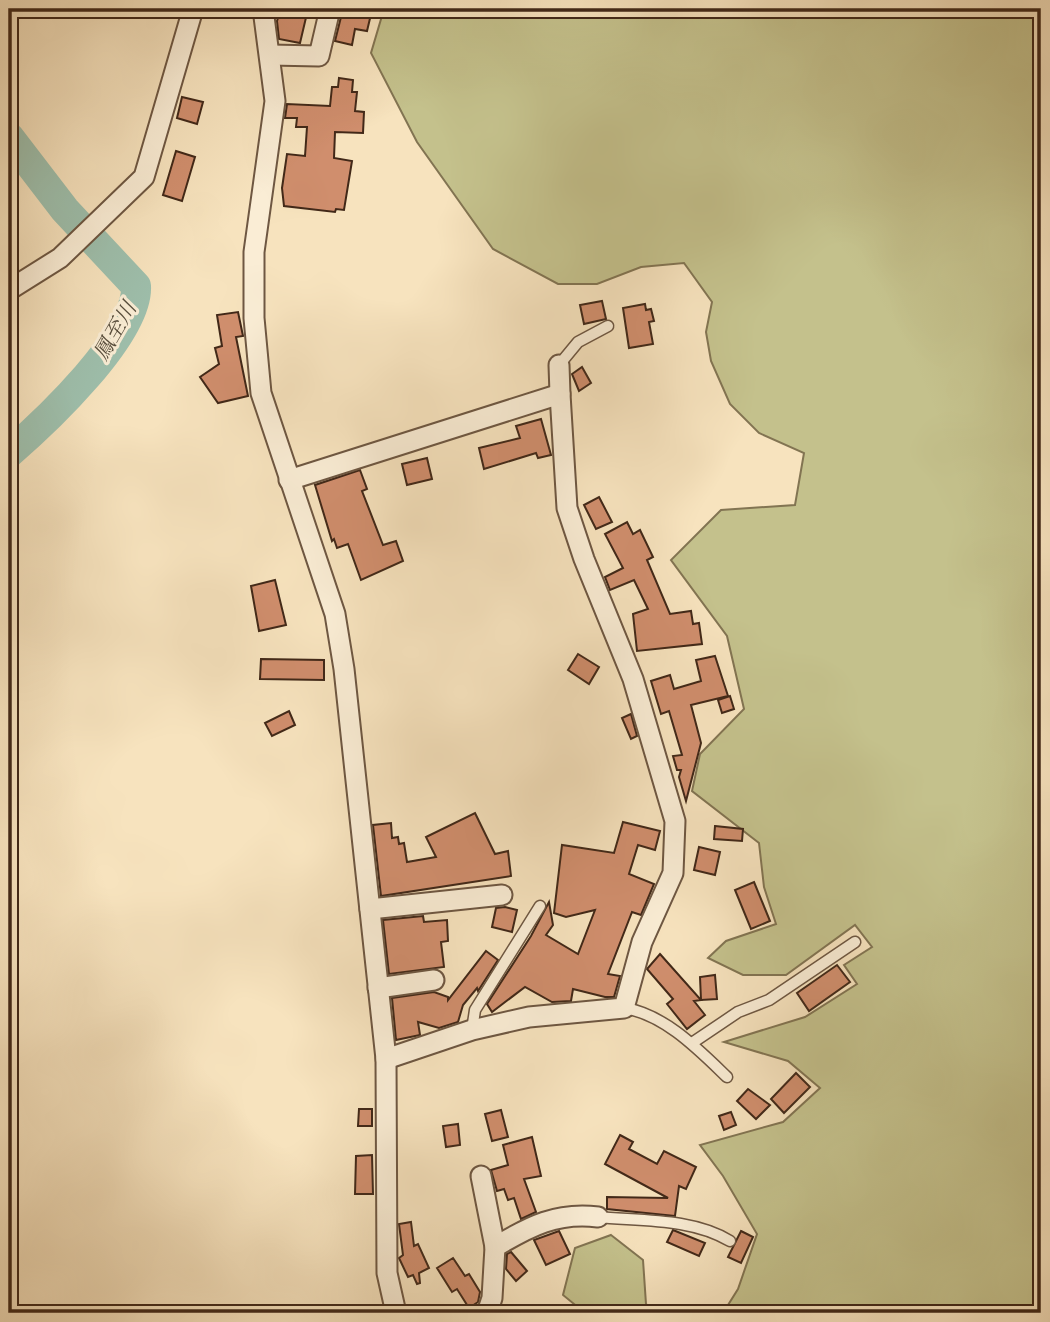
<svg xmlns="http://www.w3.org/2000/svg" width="1050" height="1322" font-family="'IM FELL Great Primer','Noto Serif JP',serif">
  <rect width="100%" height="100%" fill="#f7e3be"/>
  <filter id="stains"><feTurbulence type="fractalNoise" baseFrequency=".00286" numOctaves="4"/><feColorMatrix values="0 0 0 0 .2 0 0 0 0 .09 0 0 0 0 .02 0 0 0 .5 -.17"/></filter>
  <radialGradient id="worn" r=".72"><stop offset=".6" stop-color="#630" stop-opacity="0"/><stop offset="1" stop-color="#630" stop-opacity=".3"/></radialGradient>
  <g fill="#c4c18c" stroke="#827452" stroke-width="2">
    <path d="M384 9H1041V1313H723L738 1289 757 1234 723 1176 700 1145 783 1122 820 1088 788 1061 724 1042 805 1017 857 984 844 965 872 947 855 925 786 975H743L708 958 726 941 776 924 764 887 759 843 692 791 700 754 744 709 727 636 671 560 721 510 795 505 804 453 759 433 730 404 711 361 706 332 712 302 684 263 641 267 597 284H558L493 249 417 142 371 53Z"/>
    <path d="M611 1235 643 1260 646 1304 655 1313H585L563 1295 575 1248Z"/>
  </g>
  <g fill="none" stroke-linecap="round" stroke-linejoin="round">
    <path stroke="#9ebfac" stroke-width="30" d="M9 137 65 210 136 286C139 334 44 423 9 453"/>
  </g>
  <g fill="#d08e6d" stroke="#412818" stroke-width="2">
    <path d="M281 9H308L300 43 279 39 277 21Z"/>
    <path d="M343 9 372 10 367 31 355 29 352 45 335 41Z"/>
    <path d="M339 78 353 80 352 92H357L355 111 364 112 363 133 335 132 334 158 352 161 344 210 336 209 335 212 284 206 282 188 287 154 305 156 307 127H296L297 118H285L287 104 330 106 332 87H338Z"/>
    <path d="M182 97 203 102 197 124 177 118Z"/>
    <path d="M176 151 195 157 182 201 163 195Z"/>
    <path d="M602 301 606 319 584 324 580 305Z"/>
    <path d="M645 304 646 310 651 309 654 321 649 322 653 344 629 348 623 308Z"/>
    <path d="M238 312 243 336 236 337 248 396 218 403 200 377 219 364 215 348 222 346 217 315Z"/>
    <path d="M582 367 591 383 579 391 572 374Z"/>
    <path d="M541 419 551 455 538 458 536 453 484 469 479 448 520 438 516 426Z"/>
    <path d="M427 458 432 479 407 485 402 464Z"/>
    <path d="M360 470 367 489 362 491 383 545 396 541 403 561 361 580 348 544 337 548 334 539 332 541 315 485Z"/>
    <path d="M599 497 612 522 596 529 584 505Z"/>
    <path d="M627 522 633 534 640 530 653 557 647 560 670 614 691 611 693 624 699 623 702 644 637 651 633 614 648 609 634 580 610 590 605 577 623 568 605 534Z"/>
    <path d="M275 580 286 625 259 631 251 586Z"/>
    <path d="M578 654 599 667 589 684 568 670Z"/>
    <path d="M715 656 728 696 691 705 701 743 686 801 679 777 681 770H677L673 756 682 755 669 711 661 714 651 681 670 675 674 689 701 681 696 660Z"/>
    <path d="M261 659 324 660V680L260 679Z"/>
    <path d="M730 696 734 709 722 713 718 700Z"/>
    <path d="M289 711 295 725 272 736 265 723Z"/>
    <path d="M631 714 637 736 631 739 622 718Z"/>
    <path d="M475 813 495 854 508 851 511 876 381 896 373 825 391 823 392 838 398 837 399 844 404 843 407 862 436 857 426 837Z"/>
    <path d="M623 822 660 831 655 850 638 845 629 874 654 884 641 915 632 912 608 974 620 976 614 997H605L573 989 571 1001 552 1002 525 987 492 1012 487 1004 531 936 549 902 553 925 546 935 578 954 595 910 566 917 554 913 562 845 614 853Z"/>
    <path d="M715 826 743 829 742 841 714 839Z"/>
    <path d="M699 847 720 852 715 875 694 870Z"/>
    <path d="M754 882 770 921 751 929 735 890Z"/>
    <path d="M505 907 517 910 512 932 492 927 496 908Z"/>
    <path d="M423 916 424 922 447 920 448 941 441 942 444 967 389 974 383 920Z"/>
    <path d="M486 951 498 960 478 991 477 988 463 1005 458 1022 439 1028 418 1022 420 1035 396 1040 392 998 434 992 448 997V1000Z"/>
    <path d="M660 954 701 1000 694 1001 705 1015 687 1029 667 1004 673 999 647 969Z"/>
    <path d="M837 965 850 982 809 1011 797 993Z"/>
    <path d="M715 975 717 999 701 1000 700 977Z"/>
    <path d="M796 1073 810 1087 784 1113 771 1099Z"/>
    <path d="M748 1089 770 1105 756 1119 737 1101Z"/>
    <path d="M359 1109H372V1126H358Z"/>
    <path d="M501 1110 508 1137 492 1141 485 1114Z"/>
    <path d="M731 1112 736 1125 724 1130 719 1116Z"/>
    <path d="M458 1124 460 1145 446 1147 443 1126Z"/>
    <path d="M620 1135 633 1142 629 1149 657 1164 664 1151 696 1167 686 1189 679 1186 675 1216 607 1209V1197L668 1198 605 1164Z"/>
    <path d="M532 1137 541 1176 524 1179 536 1212 521 1219 514 1198 508 1200 504 1189 497 1191 491 1170 508 1165 503 1145Z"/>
    <path d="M372 1155 373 1194H355L356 1156Z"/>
    <path d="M411 1222 414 1246 418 1244 429 1268 419 1273 420 1283 417 1284 413 1275 408 1277 399 1258 403 1255 399 1224Z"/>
    <path d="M673 1230 705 1243 699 1256 667 1242Z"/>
    <path d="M559 1231 570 1254 546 1265 534 1240Z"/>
    <path d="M741 1231 753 1237 741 1263 728 1257Z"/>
    <path d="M511 1252 527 1271 516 1281 506 1269 507 1254Z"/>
    <path d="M453 1258 465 1276 469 1274 480 1292 478 1302 469 1308 457 1289 452 1292 437 1268Z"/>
  </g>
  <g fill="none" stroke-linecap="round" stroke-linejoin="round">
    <defs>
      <g id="service">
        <path d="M559 365 578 342 608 326"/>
        <path d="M624 1008C664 1014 698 1049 727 1077"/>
        <path d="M472 1030 475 1010 540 906"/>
        <path d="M692 1043 738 1012 769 1000 855 942"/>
        <path d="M598 1217C641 1221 692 1218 730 1241"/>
      </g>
      <g id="minor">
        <path d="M263 9 275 101 254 252V318L261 393 335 614 344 669 386 1059 387 1273 396 1313"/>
        <path d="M270 55 319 56 330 9"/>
        <path d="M9 290 60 258 144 177 193 9"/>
        <path d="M559 365 560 394"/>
        <path d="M289 480 560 394 567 508 584 559 633 679 675 821 673 873 642 942 624 1008 529 1017 472 1030 386 1059"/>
        <path d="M370 909 502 895"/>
        <path d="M378 988 434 980"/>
        <path d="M481 1176 495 1247"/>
        <path d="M487 1313 492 1298 495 1247C530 1226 557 1212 598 1217"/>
      </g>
    </defs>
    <use href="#service" stroke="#6e5742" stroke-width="13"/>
    <use href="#minor" stroke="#6e5742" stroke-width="23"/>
    <use href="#service" stroke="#faedd5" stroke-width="10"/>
    <use href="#minor" stroke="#faedd5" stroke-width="19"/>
  </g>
  <g text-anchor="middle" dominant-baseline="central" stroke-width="6" stroke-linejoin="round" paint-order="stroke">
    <g font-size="21" font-style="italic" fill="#584e3d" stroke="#faedd5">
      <text transform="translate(115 331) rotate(-60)">鳳至川</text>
    </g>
  </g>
  <rect width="1050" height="1322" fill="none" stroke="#f7e3be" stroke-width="35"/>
  <rect x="10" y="10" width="1029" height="1301" fill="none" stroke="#412818" stroke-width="3.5"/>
  <rect x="18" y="18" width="1015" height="1287" fill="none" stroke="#412818" stroke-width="2"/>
  <rect width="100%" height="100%" filter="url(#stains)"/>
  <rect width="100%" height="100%" fill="url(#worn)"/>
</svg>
